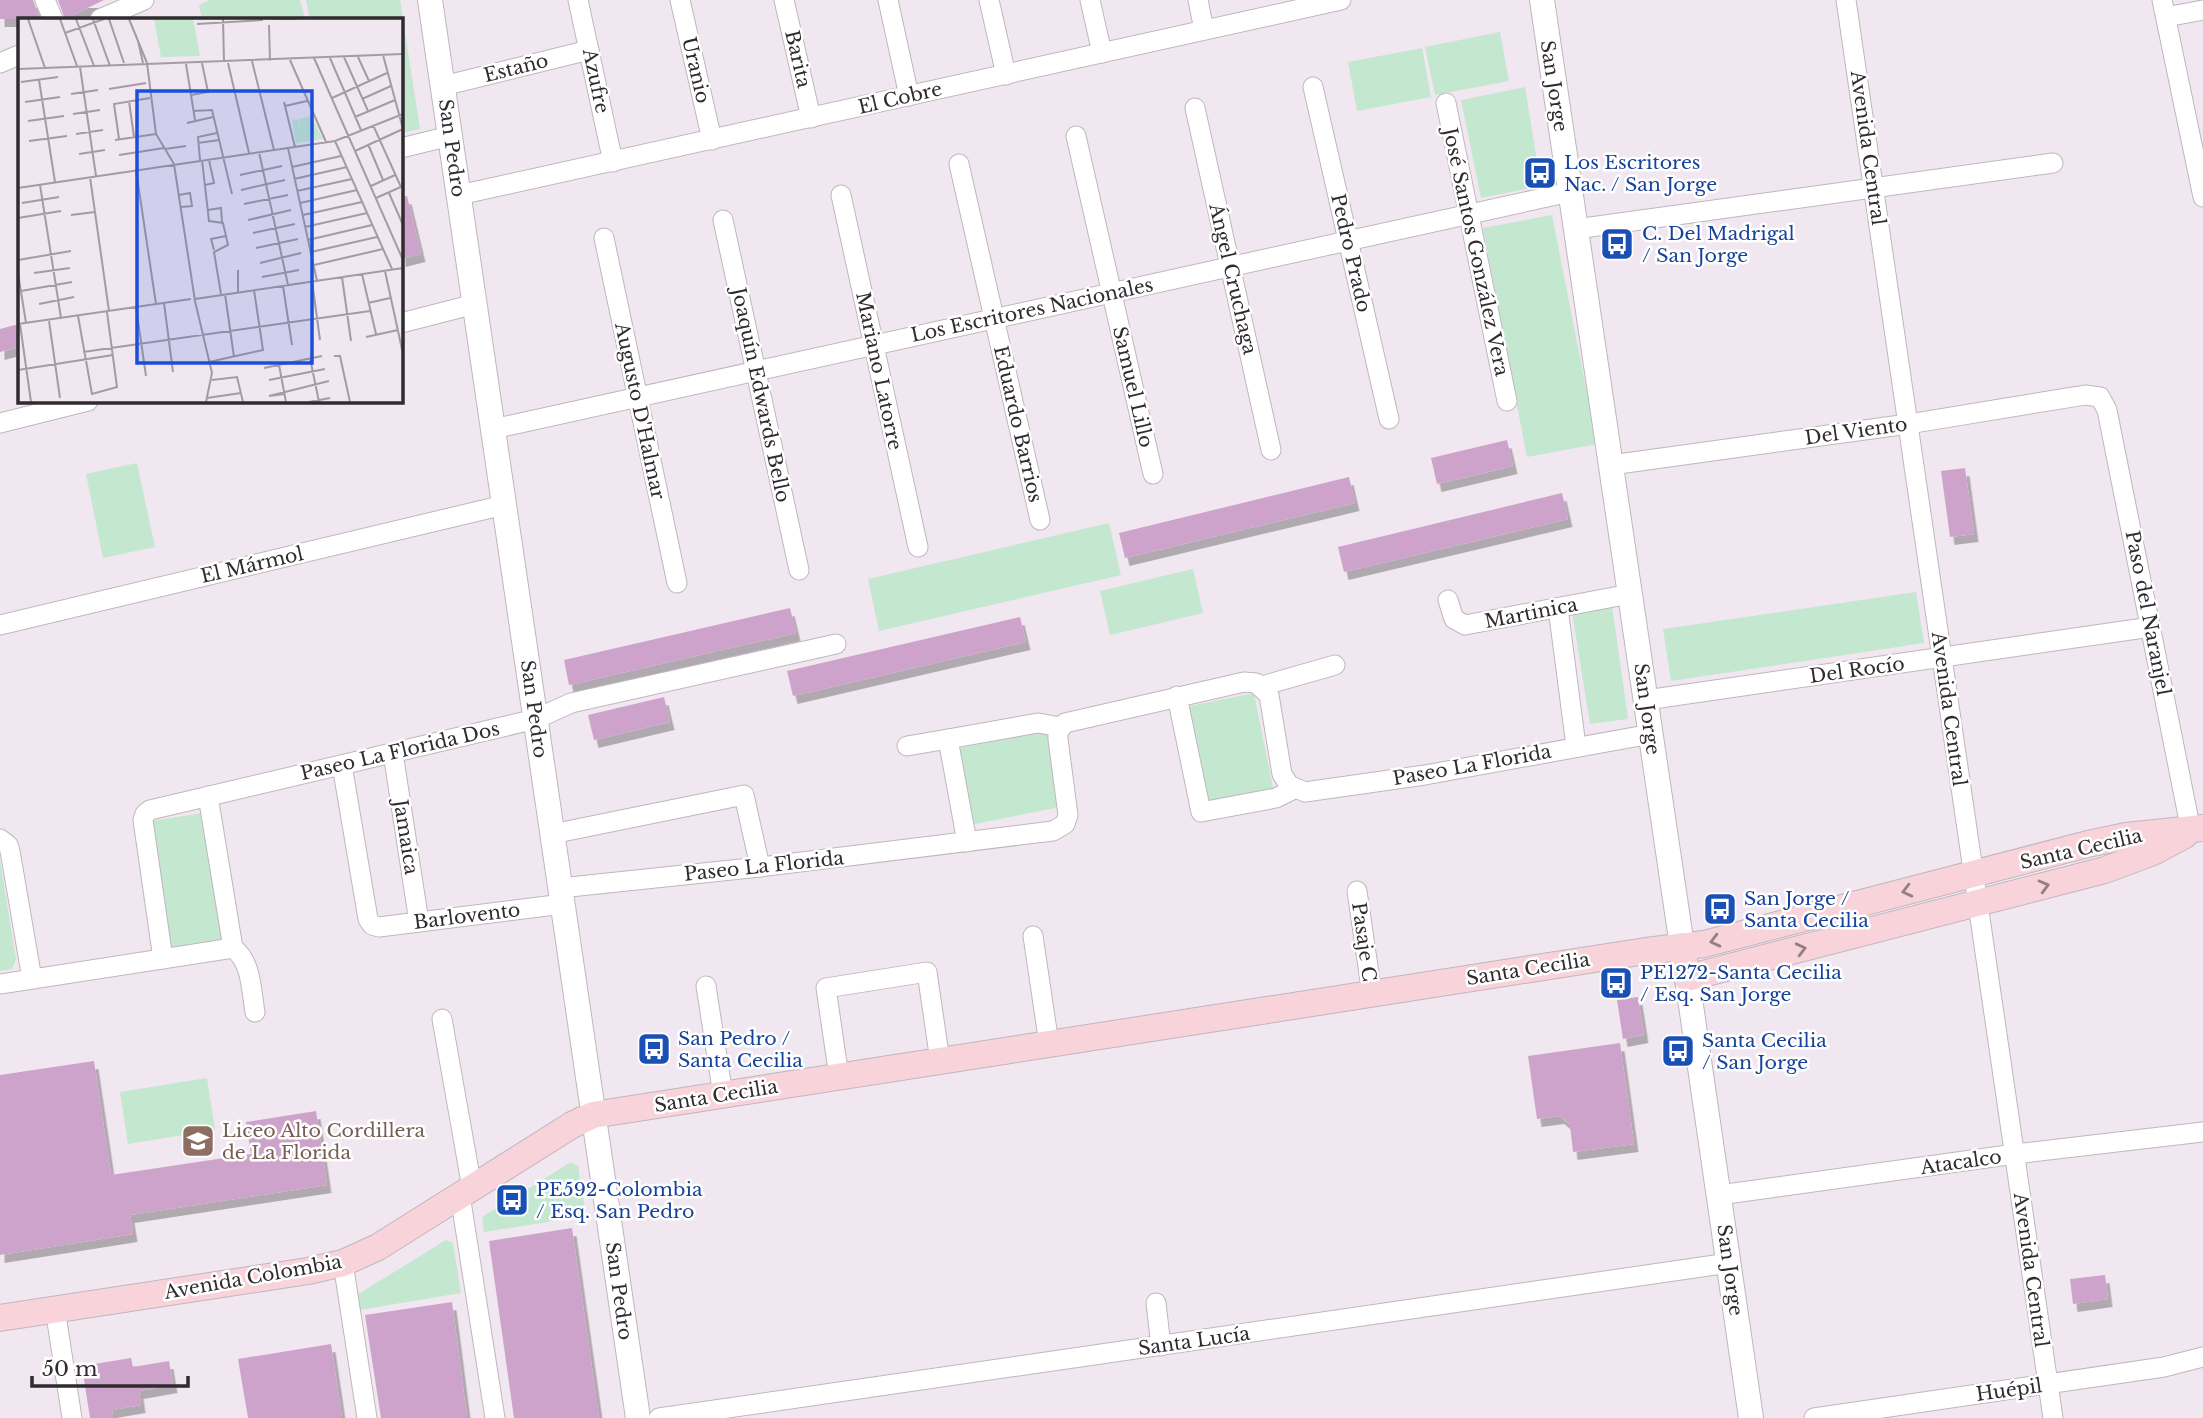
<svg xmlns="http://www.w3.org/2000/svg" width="2203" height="1418" font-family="'Libre Baskerville',serif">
  <defs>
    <filter id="shadow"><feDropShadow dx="4.5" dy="8" stdDeviation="0" flood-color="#0004"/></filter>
  </defs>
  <rect width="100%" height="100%" fill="#f1e7f0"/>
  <g fill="#c4e7d0">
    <path d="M210 0H300L305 19H202L199 5Z"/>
    <path d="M306 0H400L420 129 401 133V19H310Z"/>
    <path d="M1500 32 1509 81 1435 95 1425 47Z"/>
    <path d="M1422 48 1431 97 1357 111 1348 62Z"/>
    <path d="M1525 87 1541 186 1481 198 1461 100Z"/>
    <path d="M1552 215 1597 444 1527 457 1483 228Z"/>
    <path d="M137 463 155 547 103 558 86 474Z"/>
    <path d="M1109 523 1121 575 879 631 868 579Z"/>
    <path d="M1193 569 1203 613 1110 635 1100 591Z"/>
    <path d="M1916 592 1924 643 1671 681 1663 629Z"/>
    <path d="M1612 605 1628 719 1590 724 1572 612Z"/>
    <path d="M1254 693 1274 793 1195 809 1175 709Z"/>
    <path d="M1049 730 1065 806 970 825 955 749Z"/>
    <path d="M203 813 222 940 170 948 151 821Z"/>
    <path d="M0 860 16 959 12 969 0 971Z"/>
    <path d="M207 1078 215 1130 128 1144 120 1092Z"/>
    <path d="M571 1162 578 1166 586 1216 484 1232 482 1217Z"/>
    <path d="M446 1240 453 1243 461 1293 359 1310 357 1295Z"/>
  </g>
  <g fill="#cea3cb" filter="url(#shadow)">
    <path d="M0 0H33L40 19H0Z"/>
    <path d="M58 0H104L65 19Z"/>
    <path d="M407 196 421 254 401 259V197Z"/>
    <path d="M19 324V347L0 352V329Z"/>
    <path d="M1507 440 1513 466 1437 484 1431 458Z"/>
    <path d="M1965 468 1974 534 1950 537 1941 471Z"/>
    <path d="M1349 477 1355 503 1125 558 1119 533Z"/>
    <path d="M1562 493 1568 519 1344 572 1338 547Z"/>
    <path d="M790 608 796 633 569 685 564 660Z"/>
    <path d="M1020 617 1026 642 793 696 787 671Z"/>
    <path d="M664 697 670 722 594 740 588 715Z"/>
    <path d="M1638 997 1644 1035 1623 1039 1617 1000Z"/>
    <path d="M1620 1043 1634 1144 1573 1152 1570 1125 1560 1116 1537 1119 1528 1056Z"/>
    <path d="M94 1061 111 1175 251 1154 246 1122 316 1111 327 1185 130 1215 133 1234 0 1255V1075Z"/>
    <path d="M572 1228 599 1418H514L489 1241Z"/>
    <path d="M2105 1275 2108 1299 2073 1304 2070 1279Z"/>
    <path d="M452 1302 467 1418H381L365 1315Z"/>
    <path d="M331 1344 342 1418H248L238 1359Z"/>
    <path d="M131 1358 133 1367 169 1361 173 1385 139 1391 141 1405 112 1410 113 1418H90L83 1373 89 1372 88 1365Z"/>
  </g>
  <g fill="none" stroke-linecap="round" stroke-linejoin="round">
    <defs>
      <g id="minor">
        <path d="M45 0 53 19"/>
        <path d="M578 0 613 162"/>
        <path d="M680 0 712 140"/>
        <path d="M784 0 811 118"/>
        <path d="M888 0 909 96"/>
        <path d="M989 0 1006 75"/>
        <path d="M1090 0 1102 53"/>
        <path d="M1198 0 1204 30"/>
        <path d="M1846 0 2053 1418"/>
        <path d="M2162 0 2203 197"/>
        <path d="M2166 17 2203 10"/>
        <path d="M100 19 144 0"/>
        <path d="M0 63 19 55"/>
        <path d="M443 86 589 50"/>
        <path d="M1313 87 1389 419"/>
        <path d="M1446 103 1507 401"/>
        <path d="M1195 108 1271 450"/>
        <path d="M1076 136 1153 474"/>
        <path d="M401 148 450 136"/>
        <path d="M959 164 1040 520"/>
        <path d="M459 195 1341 0"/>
        <path d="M841 195 918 547"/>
        <path d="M723 220 799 570"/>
        <path d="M1576 229 2053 163"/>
        <path d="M604 238 677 583"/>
        <path d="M401 323 475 304"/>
        <path d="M0 423 88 401"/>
        <path d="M493 429 1570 192"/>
        <path d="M1611 465 1908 424 2085 395 2100 397 2107 410 2191 831"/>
        <path d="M1448 600 1454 619 1465 625 1630 594"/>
        <path d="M1558 608 1576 746"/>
        <path d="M0 625 504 505"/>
        <path d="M1262 686 1335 665"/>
        <path d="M1177 696 1201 812 1276 798 1294 789"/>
        <path d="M1646 700 2151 627"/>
        <path d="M907 746 948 739"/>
        <path d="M393 753 419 922"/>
        <path d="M342 765 368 919 372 925 379 927 563 904"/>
        <path d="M208 796 233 948C252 962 251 990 255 1012"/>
        <path d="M552 834 744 795 760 867"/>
        <path d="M0 839 8 845 10 851 32 979"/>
        <path d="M967 842 948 739 1038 723 1060 727"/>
        <path d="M560 888 760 867 1053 831 1065 824 1068 815 1058 739V732L1065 723 1244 682 1256 683 1269 695 1282 774 1289 785 1305 792 1425 775 1651 734"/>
        <path d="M1357 891 1372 994"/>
        <path d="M1033 936 1049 1044"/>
        <path d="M163 959 143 820 145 814 150 810 536 719 571 703 836 644"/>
        <path d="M0 984 233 948"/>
        <path d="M706 986 723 1095"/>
        <path d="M442 1019 472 1188"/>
        <path d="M839 1077 826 988 927 972 940 1061"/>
        <path d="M460 1195 495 1418"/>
        <path d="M1719 1195 2015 1154 2203 1132"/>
        <path d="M343 1263 367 1418"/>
        <path d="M1156 1303 1161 1346"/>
        <path d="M55 1309 72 1418"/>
        <path d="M659 1418 1729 1263"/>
        <path d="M1814 1418 2164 1367 2203 1357"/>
      </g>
      <g id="tertiary">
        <path d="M430 0 638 1418"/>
        <path d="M1542 0 1682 946"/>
        <path d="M1687 978 1751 1418"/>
      </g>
      <g id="secondary">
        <path d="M1682 946 1687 978 2105 870 2153 852 2185 835"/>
        <path d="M0 1318 308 1271 343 1263 378 1247 572 1125 593 1115 1646 951 1704 944 2088 844 2126 836 2203 828"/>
      </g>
    </defs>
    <use href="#minor" stroke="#c0b6bf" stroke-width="21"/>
    <use href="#tertiary" stroke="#c0b6bf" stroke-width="26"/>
    <use href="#secondary" stroke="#c0b6bf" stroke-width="28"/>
    <use href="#minor" stroke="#fff" stroke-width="19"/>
    <use href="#tertiary" stroke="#fff" stroke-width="24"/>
    <use href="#secondary" stroke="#f8d3da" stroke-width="26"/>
  </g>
  <defs><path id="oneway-chevron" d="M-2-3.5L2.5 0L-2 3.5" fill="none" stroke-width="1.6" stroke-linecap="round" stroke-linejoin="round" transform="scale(1.75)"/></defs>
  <g stroke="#947f84">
    <use href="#oneway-chevron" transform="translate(2044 886) rotate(-15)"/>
    <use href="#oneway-chevron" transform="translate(1907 891) rotate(166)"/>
    <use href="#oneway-chevron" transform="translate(1715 941) rotate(166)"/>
    <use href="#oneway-chevron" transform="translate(1801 949) rotate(-14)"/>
  </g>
  <defs>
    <symbol id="bus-square" viewBox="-11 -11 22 22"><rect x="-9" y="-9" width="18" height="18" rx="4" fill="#1a4fb4" stroke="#fff"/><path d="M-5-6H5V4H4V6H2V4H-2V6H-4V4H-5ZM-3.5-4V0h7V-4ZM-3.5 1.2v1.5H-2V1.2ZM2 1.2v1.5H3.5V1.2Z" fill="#fff"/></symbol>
    <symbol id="school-square" viewBox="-11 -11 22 22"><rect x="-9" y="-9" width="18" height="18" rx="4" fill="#8d6e63" stroke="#fff"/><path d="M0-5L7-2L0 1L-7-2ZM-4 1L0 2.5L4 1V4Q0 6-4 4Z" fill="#fff"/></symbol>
  </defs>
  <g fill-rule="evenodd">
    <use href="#bus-square" x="1521" y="154" width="38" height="38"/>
    <use href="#bus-square" x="1598" y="225" width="38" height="38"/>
    <use href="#bus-square" x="1701" y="890" width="38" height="38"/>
    <use href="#bus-square" x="1597" y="964" width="38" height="38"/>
    <use href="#bus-square" x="635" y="1030" width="38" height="38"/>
    <use href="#bus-square" x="1659" y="1032" width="38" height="38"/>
    <use href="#school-square" x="179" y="1122" width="38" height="38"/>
    <use href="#bus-square" x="493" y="1181" width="38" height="38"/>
  </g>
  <g text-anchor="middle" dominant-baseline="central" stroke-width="5" stroke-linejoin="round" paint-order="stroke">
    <g font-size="19" fill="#2f2b2e" stroke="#fff">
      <text transform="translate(798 59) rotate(77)">Barita</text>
      <text transform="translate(516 68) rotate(-14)">Estaño</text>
      <text transform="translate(696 70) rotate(77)">Uranio</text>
      <text transform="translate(596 81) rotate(78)">Azufre</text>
      <text transform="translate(1554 86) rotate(81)">San Jorge</text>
      <text transform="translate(900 98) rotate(-13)">El Cobre</text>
      <text transform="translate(452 148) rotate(82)">San Pedro</text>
      <text transform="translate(1868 148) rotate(82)">Avenida Central</text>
      <text transform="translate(1476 252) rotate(78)">José Santos González Vera</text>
      <text transform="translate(1351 253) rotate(77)">Pedro Prado</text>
      <text transform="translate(1233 279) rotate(77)">Ángel Cruchaga</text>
      <text transform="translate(1032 310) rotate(-12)">Los Escritores Nacionales</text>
      <text transform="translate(879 371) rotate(78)">Mariano Latorre</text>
      <text transform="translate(1133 387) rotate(77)">Samuel Lillo</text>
      <text transform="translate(761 395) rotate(78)">Joaquín Edwards Bello</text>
      <text transform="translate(640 411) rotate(78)">Augusto D'Halmar</text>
      <text transform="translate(1018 424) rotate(77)">Eduardo Barrios</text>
      <text transform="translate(1856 431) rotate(-8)">Del Viento</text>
      <text transform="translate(252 565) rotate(-13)">El Mármol</text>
      <text transform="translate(1531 613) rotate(-11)">Martinica</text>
      <text transform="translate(2148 613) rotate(79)">Paso del Naranjel</text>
      <text transform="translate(1857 670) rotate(-8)">Del Rocío</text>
      <text transform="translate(534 709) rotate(82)">San Pedro</text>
      <text transform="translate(1647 709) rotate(82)">San Jorge</text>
      <text transform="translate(1949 709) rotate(82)">Avenida Central</text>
      <text transform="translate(400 751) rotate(-13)">Paseo La Florida Dos</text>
      <text transform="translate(1472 765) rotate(-10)">Paseo La Florida</text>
      <text transform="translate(406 837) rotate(81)">Jamaica</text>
      <text transform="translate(2081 849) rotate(-13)">Santa Cecilia</text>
      <text transform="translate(764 866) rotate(-6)">Paseo La Florida</text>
      <text transform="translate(467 916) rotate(-7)">Barlovento</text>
      <text transform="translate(1364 942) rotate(82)">Pasaje C</text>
      <text transform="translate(1528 969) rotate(-9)">Santa Cecilia</text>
      <text transform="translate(716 1096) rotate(-9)">Santa Cecilia</text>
      <text transform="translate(1961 1162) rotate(-8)">Atacalco</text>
      <text transform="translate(1730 1270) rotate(82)">San Jorge</text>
      <text transform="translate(2031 1270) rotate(82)">Avenida Central</text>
      <text transform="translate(253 1277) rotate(-10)">Avenida Colombia</text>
      <text transform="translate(619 1291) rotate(82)">San Pedro</text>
      <text transform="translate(1194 1341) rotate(-8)">Santa Lucía</text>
      <text transform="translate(2009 1390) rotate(-8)">Huépil</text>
    </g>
    <g font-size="19" fill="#164399" stroke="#fff" text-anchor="start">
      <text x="1564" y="162">Los Escritores<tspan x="1564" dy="22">Nac. / San Jorge</tspan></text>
      <text x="1642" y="233">C. Del Madrigal<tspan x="1642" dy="22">/ San Jorge</tspan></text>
      <text x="1744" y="898">San Jorge /<tspan x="1744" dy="22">Santa Cecilia</tspan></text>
      <text x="1640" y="972">PE1272-Santa Cecilia<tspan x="1640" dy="22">/ Esq. San Jorge</tspan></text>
      <text x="678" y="1038">San Pedro /<tspan x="678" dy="22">Santa Cecilia</tspan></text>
      <text x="1702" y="1040">Santa Cecilia<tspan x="1702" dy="22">/ San Jorge</tspan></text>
      <text x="536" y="1189">PE592-Colombia<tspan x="536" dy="22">/ Esq. San Pedro</tspan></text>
    </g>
    <g font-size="19" fill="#785e54" stroke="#fff" text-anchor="start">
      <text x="222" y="1130">Liceo Alto Cordillera<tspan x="222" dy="22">de La Florida</tspan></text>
    </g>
  </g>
  <g transform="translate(18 18)">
    <rect width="385" height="385" fill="#f1e7f0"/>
    <path d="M136 1H175L182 38 143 39ZM293 98 305 121 278 125 274 102 280 101 283 114 281 101Z" fill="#c4e7d0"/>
    <path fill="none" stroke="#a39ca2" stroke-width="2" d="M10 1 27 50M42 1 59 48M58 1 76 48M75 1 92 48M91 1 106 45M111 1 129 45M205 1 206 44M255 1H278M179 6 245 2M251 7 252 43M47 15 86 1M120 23 125 45M365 37 385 111M326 39 350 93M340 39 351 63M296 40 385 242M312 40 343 112M272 42 308 124M234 43 256 132M129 45 138 116 156 146 177 283 194 355 188 384M210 45 231 135M168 46 177 102M62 49 78 158M0 51 385 36M21 62 37 164M3 64 40 59M91 71 128 65M53 76 80 72M173 77 190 74 184 45M314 80 369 55M344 81 373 68M111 83 116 119M7 84 42 79M266 84 277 129M267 88 289 83M175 93 194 92 214 176M55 96 82 92M337 99 377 82M10 103 46 98M169 105 195 99M355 107 383 169M58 116 85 112M101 121 96 86 132 80M97 122 138 116M11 123 49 118M317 123 374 251M180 125 201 122M350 126 365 162M270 130 299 263M147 131 168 128M337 133 385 111M241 134 270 267M61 136 87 132M101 137 146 130M182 142 180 119 199 115M184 142 191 203 205 205 210 227 196 234 203 276M274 149 323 138M118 152 138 286M222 157 264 148M72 159 91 293M276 161 329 149M22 167 43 300M187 167 196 165 191 142M353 168 377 157M0 170 317 123 385 96M223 172 267 162M279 173 334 161M371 175 385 207M161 177 172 175 174 188 163 189M358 180 385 168M4 185 41 179M282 185 339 172M226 186 270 177M190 192 203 190 204 204M53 197 77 194M285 197 344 184M0 200 43 193M230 202 273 192M287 209 349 195M235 215 277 206M290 222 354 207M238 230 280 221M196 232 193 221 208 218M293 234 359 219M0 242 53 233M242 245 283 235M296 247 365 231M220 252V274M367 253 385 336M0 255 8 305M16 255 52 250M344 256 358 316M244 259 281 252M324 259 333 323M294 263 302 322M265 268 274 327M3 273 54 264M207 276 216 339M177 281 385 250M146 285 155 354M350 285 372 280M21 286 56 279M118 289 128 358M60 298 74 376 99 369 89 294M31 303 42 380M0 306 173 281M2 306 13 384M348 319 380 312M65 334 352 293M316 338H322L332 384M292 340 301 384M191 344 245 332 236 272M261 347 268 384M246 350 304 338M0 352 95 337M194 362 219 359 225 384M251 362 307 351M266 376 251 378 311 363M189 380 223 375M291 384 312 380"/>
    <path fill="#1d4ed8" fill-opacity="0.15" stroke="#1d4ed8" stroke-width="3.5" d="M119 73H294V345H119Z"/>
    <rect width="385" height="385" fill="none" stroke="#2f2b2e" stroke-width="3.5"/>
  </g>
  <path d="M32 1376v10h156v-10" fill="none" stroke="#2f2b2e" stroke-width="3.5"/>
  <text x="42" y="1376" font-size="21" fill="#2f2b2e" stroke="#ffffff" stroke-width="5" paint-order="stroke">50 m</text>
</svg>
